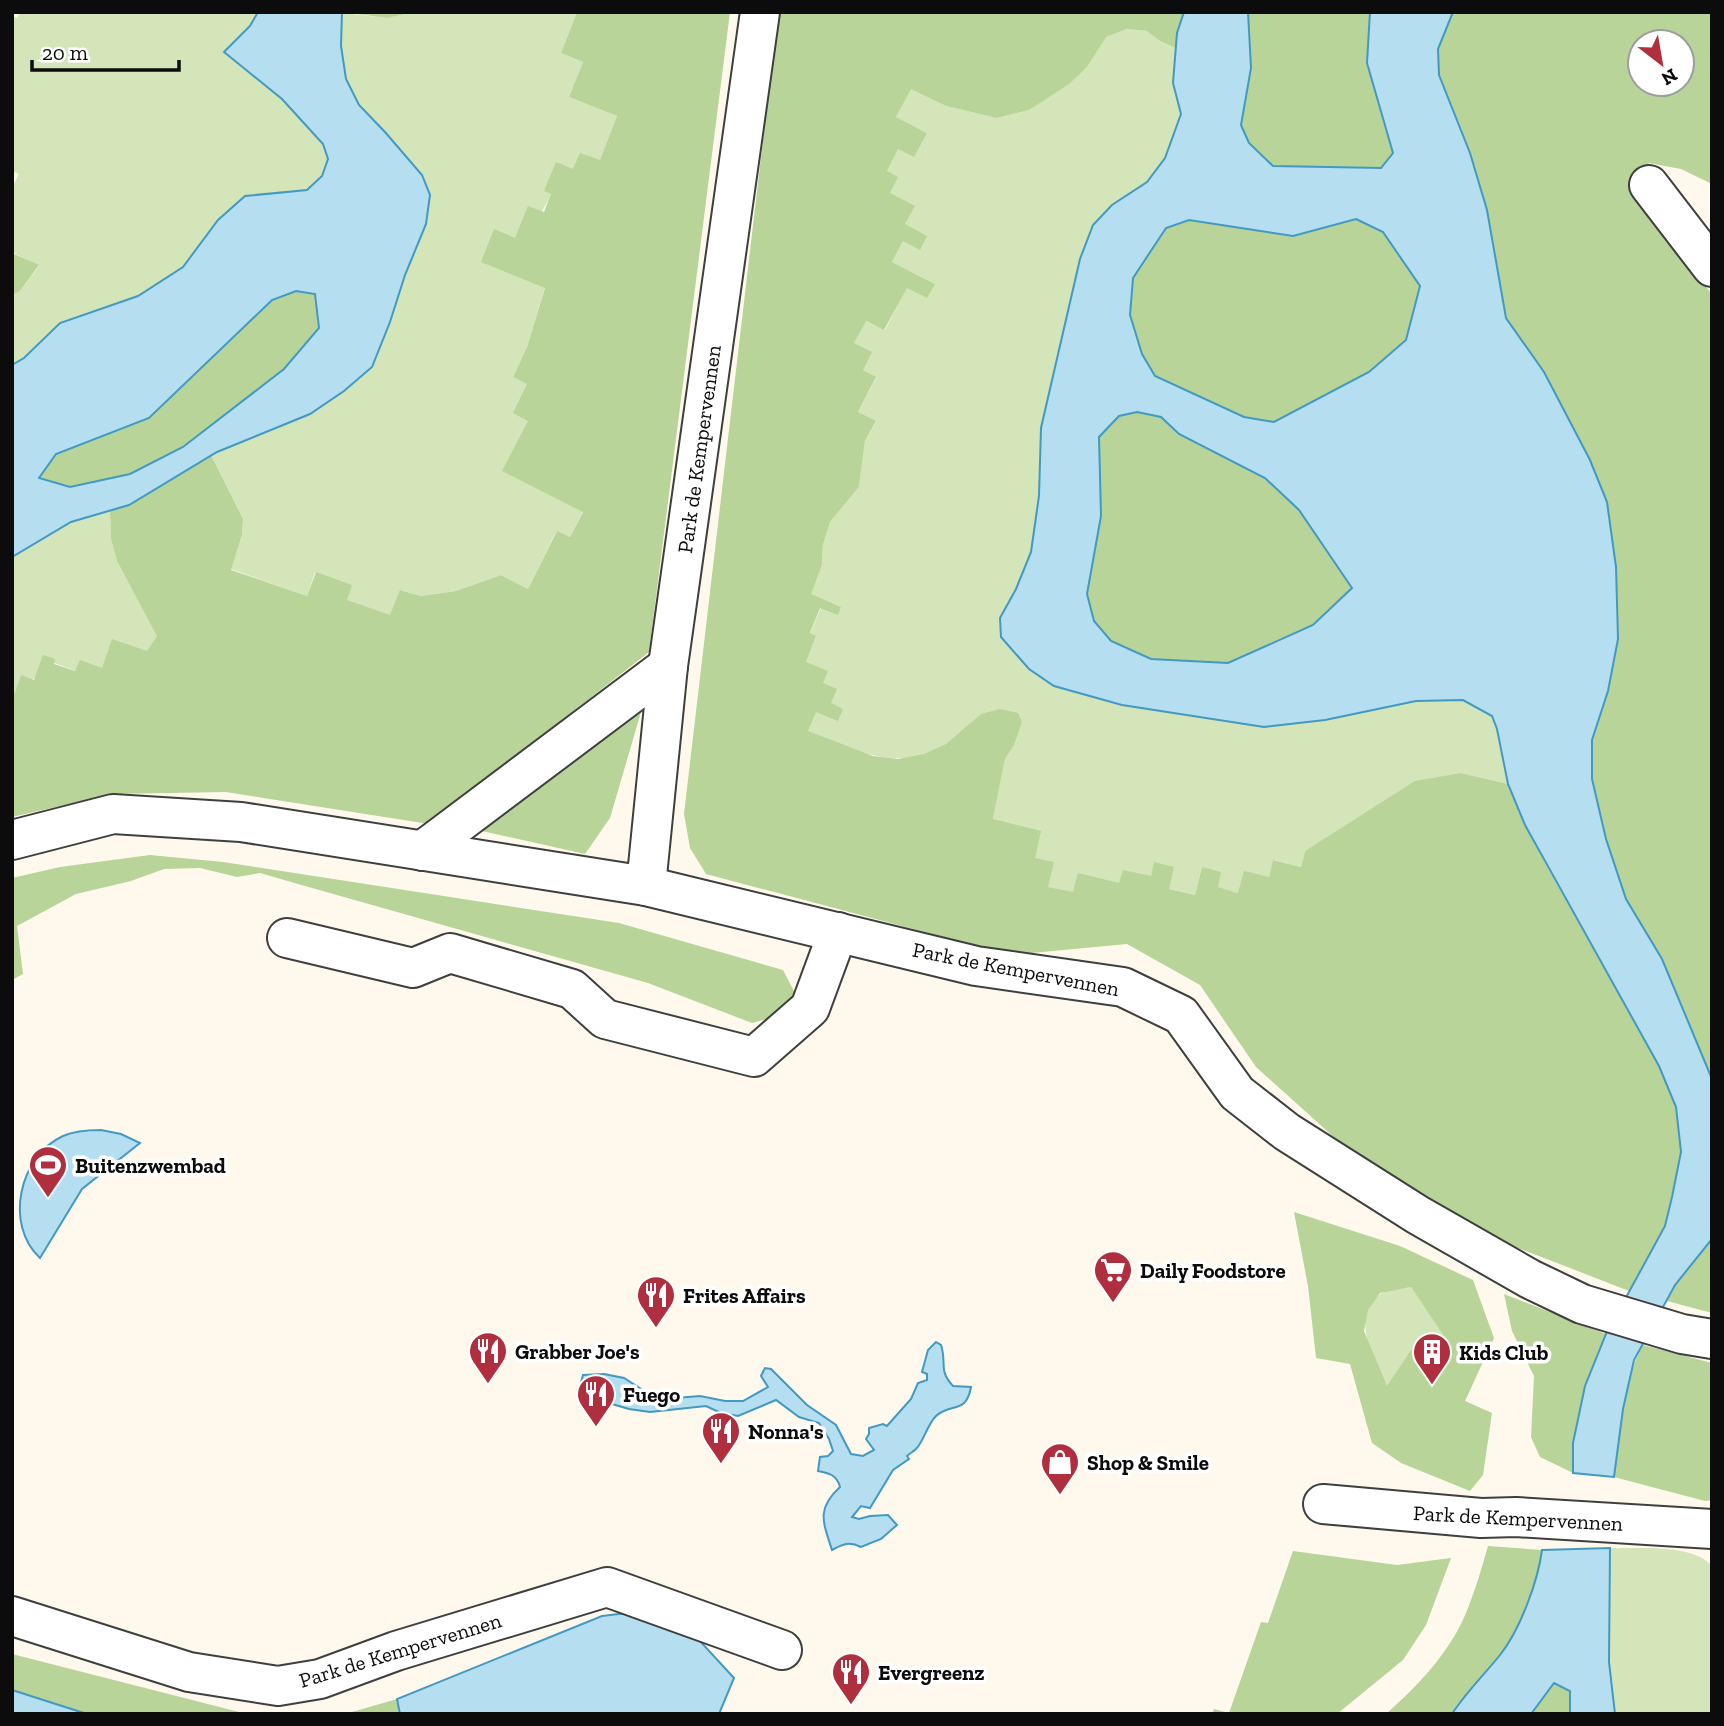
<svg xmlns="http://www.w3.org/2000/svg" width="1724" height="1726" font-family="'Zilla Slab',serif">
  <rect width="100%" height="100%" fill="#fef9ec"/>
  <g fill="#d3e5b9">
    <path d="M20 12H258L250 26 225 52C247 69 327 132 327 158 328 172 316 182 307 190L267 194 218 220 183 267 138 296 60 323 24 358 12 365V295L20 291 39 266 12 252V188L19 174 12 171V16L17 18Z"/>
    <path d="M415 12H577L561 53 583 62 569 97 617 116 600 161 573 169 545 191 551 194C538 227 509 242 481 261L545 287 527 347 513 377 528 384V421L583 511 570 537 556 532 528 589 501 575 456 591 419 596 401 590 391 616 346 600 315 572 307 596 231 569 242 535 243 519 211 455 310 414 344 391 371 368 390 322 405 275 422 175 385 132 359 105 346 79 341 46 342 13 387 18Z"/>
    <path d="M1127 29 1148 31 1160 41 1176 48 1173 83 1181 114 1165 158 1147 182 1112 205 1039 496 1031 552 1016 589 1000 618 1123 705 1264 727 1325 720 1416 701 1463 700 1492 716 1497 729 1508 784 1461 773 1357 820 1305 851 1301 867 1274 860 1269 877 1238 893 1217 887 1202 867 1195 895 1169 889 1154 863 1151 877 1073 893 1048 887 1035 858 993 819 1005 759 1014 745 981 714C970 724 959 734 948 743 902 775 852 750 807 731L816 711 831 703 823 683 806 662 816 636 810 634 821 607H841L810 594 822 565 823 545 830 522 859 487 865 441 876 422 858 412 876 378 862 370 854 343 865 321 885 330 907 287 935 284 892 262 903 241 905 224 890 192 887 171 898 148 927 133 896 117 911 88 946 106 998 118 1029 110 1087 67 1105 37Z"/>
    <path d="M110 511 111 539 117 561 158 636 147 651 102 668 76 671 54 663 15 693H12V557L71 522Z"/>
    <path d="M1411 1287 1447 1339 1417 1341 1387 1387C1376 1359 1349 1320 1379 1295 1386 1289 1402 1289 1411 1287Z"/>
    <path d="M1610 1548C1639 1549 1692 1543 1712 1566V1714H1615L1609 1662Z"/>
  </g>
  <g fill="#b8d499" fill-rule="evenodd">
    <path d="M342 12H415L387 18Z"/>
    <path d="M577 12H730L649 652 429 824 226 792 112 794 12 817V693H15L21 675 34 680 43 655 55 659 54 664 75 671 80 660 102 668 112 639 147 651 157 636 117 561 111 539 110 511 129 505 211 455 243 519 242 535 231 570 307 596 316 572 352 585 347 600 390 615 400 590 420 596 456 591 501 575 528 589 557 531 570 537 583 512 502 471 528 421 513 413 527 384 513 377 527 347 545 288 481 262 494 229 515 238 528 206 544 212 551 194 544 191 556 162 573 169 580 153 600 160 617 116 569 97 583 62 561 53Z"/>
    <path d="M778 12H1184L1177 33 1176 48 1160 41 1147 31 1127 29 1106 37 1087 67 1069 84 1029 110 997 118 946 106 911 89 896 117 927 133 914 157 898 149 887 171 898 177 890 193 915 206 905 224 927 236 920 250 903 241 892 262 935 284 927 298 907 288 884 330 866 321 854 343 872 352 863 370 876 377 858 412 876 421 865 441 859 487 830 522 823 545 822 565 811 594 841 607 838 615 820 608 810 633 816 636 806 662 828 671 823 683 837 689 831 703 843 709 838 721 816 712 808 731 873 756 898 759 924 754 946 744 981 714 1000 709 1018 713 1022 722 1014 745 1005 759 993 819 1041 831 1035 858 1054 862 1048 887 1073 892 1078 873 1119 883 1123 870 1151 876 1154 862 1174 867 1169 889 1195 895 1202 867 1221 872 1218 887 1238 893 1244 871 1269 877 1273 860 1301 867 1305 851 1415 781 1461 773 1508 784 1525 825 1546 865 1659 1066 1676 1107 1681 1152 1665 1226 1629 1291 1480 1233 1347 1149 1256 1067 1200 985 1127 944 1011 955 706 874 690 848 684 814Z"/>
    <path d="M1248 12H1370L1367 63 1393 153 1381 168 1273 166 1249 143 1241 125 1251 68Z"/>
    <path d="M1453 12H1712V184L1681 169 1649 163 1641 181 1691 269 1712 294V1079L1662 959 1626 899 1606 839 1592 780V740L1608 691 1544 372 1506 318 1487 210 1470 153 1439 75 1438 49ZM1640 42H1682V84H1640Z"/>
    <path d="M1356 219 1383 232 1420 286 1406 341 1369 372 1274 422 1244 417 1155 376 1142 354 1130 315 1133 278 1166 228 1189 220 1293 236Z"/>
    <path d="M12 253 39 265 20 291 12 295Z"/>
    <path d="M296 291 315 294 319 328 284 369 183 447 130 474 70 487 38 478 56 454 149 418 272 300Z"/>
    <path d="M1137 412 1161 417 1179 434 1265 478 1299 510 1352 588 1313 625 1228 663 1151 659 1111 641 1094 621 1087 593 1101 516 1099 437 1119 416Z"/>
    <path d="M641 712 610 818 585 854 482 831 534 783Z"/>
    <path d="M150 855 223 862 619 923 783 970 795 993 785 1014 752 1023 648 983 298 884 260 873 237 877 200 868 164 869 131 881 76 894 17 926 23 974 12 980V878L60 867Z"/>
    <path d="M1294 1212 1400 1246 1473 1280 1494 1338 1465 1401 1492 1413 1483 1475 1470 1491 1401 1463 1372 1443 1350 1364 1316 1358 1308 1286ZM1411 1287 1446 1339 1417 1341 1387 1386 1364 1331 1368 1310 1380 1293Z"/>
    <path d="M1712 1239V1313L1667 1301 1675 1285Z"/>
    <path d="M1504 1294 1606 1334 1585 1386 1573 1443V1473L1540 1457 1531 1437 1534 1376 1512 1331Z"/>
    <path d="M1643 1345 1712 1363V1500L1705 1501 1614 1477C1620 1434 1621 1384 1643 1345Z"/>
    <path d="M1488 1546 1542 1550C1538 1581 1520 1630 1500 1655 1484 1675 1466 1692 1452 1714H1386C1419 1685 1452 1650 1468 1608 1476 1588 1482 1567 1488 1546Z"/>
    <path d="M1293 1551 1397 1565 1451 1558 1426 1625 1403 1660 1337 1714H1212L1214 1709 1229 1713 1261 1622 1268 1623Z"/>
    <path d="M12 1654 247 1714H87L12 1690Z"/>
    <path d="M1554 1682 1570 1691V1714H1531Z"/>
    <path d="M397 1699 400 1714H345Z"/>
  </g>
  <g fill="#b5dff1" stroke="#4299c2" stroke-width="2" fill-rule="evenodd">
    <path d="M258 12H342L341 46 346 79 359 105 385 132 422 175 430 195 426 224 405 275 390 322 372 367 344 391 310 414 217 452 129 505 71 522 12 557V365L24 358 60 323 138 296 183 267 218 220 245 196 307 190 322 176 328 159 323 144 282 99 224 52 250 26ZM296 291 315 294 319 328 284 369 183 447 130 474 70 487 39 478 56 454 149 418 272 300Z"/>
    <path d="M1184 12H1248L1251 68 1241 125 1249 143 1273 166 1381 168 1393 153 1367 63 1370 12H1453L1438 49 1439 75 1470 153 1487 210 1506 318 1544 372 1590 460 1607 502 1616 567 1618 639 1608 691 1592 740V779L1606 839 1626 899 1662 959 1712 1079V1239L1675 1285 1634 1360 1623 1409 1614 1477 1573 1473V1443L1585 1386 1606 1334 1665 1226 1672 1197 1681 1152 1676 1107 1659 1066 1525 825 1508 784 1497 729 1492 716 1463 700 1416 701 1325 720 1264 727 1122 705 1054 686 1029 669 1001 637 1000 618 1016 589 1031 552 1039 496 1041 428 1080 259 1093 225 1112 205 1147 182 1165 158 1181 114 1173 83 1177 33ZM1356 219 1383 232 1420 286 1406 340 1369 372 1274 422 1244 417 1155 376 1142 354 1130 315 1133 278 1166 228 1189 220 1293 236ZM1137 412 1161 417 1179 434 1265 478 1299 510 1352 588 1313 625 1228 663 1151 659 1111 641 1094 621 1087 594 1101 516 1099 437 1119 416Z"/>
    <path d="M101 1130 121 1134 140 1143 82 1189 40 1258C4 1225 19 1156 63 1136 74 1131 88 1130 101 1130Z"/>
    <path d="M936 1342 941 1345C947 1363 938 1370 953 1386L971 1387C966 1415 951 1402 936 1416 927 1425 924 1441 916 1449 913 1452 910 1453 907 1456L909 1459 893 1470 870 1508 861 1506 852 1517 859 1519 870 1516 888 1515 897 1525 881 1539 861 1547C849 1541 843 1544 832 1550 823 1522 816 1509 840 1487 837 1475 829 1473 818 1471L820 1457 828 1456 833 1451 829 1439 819 1423 799 1417 776 1400 738 1416 721 1413 706 1406 650 1412 629 1409 578 1394 583 1375 604 1374 624 1378 649 1394 663 1399 700 1396 725 1401H743L768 1387 761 1376 765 1368 771 1369 807 1405 836 1425 851 1454 863 1456 874 1450 866 1439 869 1434V1428L883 1424 887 1426 911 1399 918 1383 927 1380V1374L922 1372 928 1350Z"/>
    <path d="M1610 1548 1609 1662 1615 1714H1570V1691L1554 1683 1531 1714H1452C1466 1692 1484 1675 1500 1655 1520 1630 1538 1581 1542 1550Z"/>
    <path d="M636 1612 700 1641 734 1678 719 1714H400L397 1699 602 1616Z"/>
    <path d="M12 1690 87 1714H12Z"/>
  </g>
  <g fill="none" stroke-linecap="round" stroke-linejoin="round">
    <defs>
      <g id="minor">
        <path d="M1649 185 1712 267"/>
        <path d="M12 840 113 814 241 822 646 886 976 966 1123 987 1181 1015 1237 1093 1287 1132 1418 1215 1530 1279 1582 1304 1682 1334 1712 1339"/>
        <path d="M422 851 668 666"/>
        <path d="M646 886 668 666 760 12"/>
        <path d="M287 938 413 968 450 953 572 989 605 1019 754 1057 810 1008 838 932"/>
        <path d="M1323 1504 1481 1518 1516 1517 1712 1529"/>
        <path d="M12 1616 189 1672 278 1686 320 1679 396 1651 607 1587 782 1650"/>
      </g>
    </defs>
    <use href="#minor" stroke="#3f3f3f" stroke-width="42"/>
    <use href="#minor" stroke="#fff" stroke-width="38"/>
  </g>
  <defs>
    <symbol id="stadium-pin" viewBox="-11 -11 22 30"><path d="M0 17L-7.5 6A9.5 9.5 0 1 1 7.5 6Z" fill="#b02f3f" stroke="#fff"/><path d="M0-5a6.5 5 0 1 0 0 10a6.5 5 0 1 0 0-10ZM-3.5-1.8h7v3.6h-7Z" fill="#fff"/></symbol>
    <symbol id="supermarket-pin" viewBox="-11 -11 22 30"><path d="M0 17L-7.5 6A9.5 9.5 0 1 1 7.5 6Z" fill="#b02f3f" stroke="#fff"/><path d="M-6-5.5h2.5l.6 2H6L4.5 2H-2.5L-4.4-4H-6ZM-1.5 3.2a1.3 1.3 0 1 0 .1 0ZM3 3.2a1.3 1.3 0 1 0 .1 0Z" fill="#fff"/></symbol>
    <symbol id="restaurant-pin" viewBox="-11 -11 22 30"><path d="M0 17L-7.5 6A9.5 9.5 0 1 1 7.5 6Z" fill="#b02f3f" stroke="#fff"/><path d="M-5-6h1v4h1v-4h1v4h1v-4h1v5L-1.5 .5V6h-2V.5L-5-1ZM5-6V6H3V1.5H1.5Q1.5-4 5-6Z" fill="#fff"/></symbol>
    <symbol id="building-pin" viewBox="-11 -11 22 30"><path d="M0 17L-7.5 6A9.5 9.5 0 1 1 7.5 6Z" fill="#b02f3f" stroke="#fff"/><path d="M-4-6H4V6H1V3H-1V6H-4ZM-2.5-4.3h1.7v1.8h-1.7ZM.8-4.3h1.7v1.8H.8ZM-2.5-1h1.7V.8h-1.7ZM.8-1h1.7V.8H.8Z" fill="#fff"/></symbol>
    <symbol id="shop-pin" viewBox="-11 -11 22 30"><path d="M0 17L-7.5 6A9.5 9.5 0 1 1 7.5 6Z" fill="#b02f3f" stroke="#fff"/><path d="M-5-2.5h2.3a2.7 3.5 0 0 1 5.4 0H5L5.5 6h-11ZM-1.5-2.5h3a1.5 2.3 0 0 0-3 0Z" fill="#fff"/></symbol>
  </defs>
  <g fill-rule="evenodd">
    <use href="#stadium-pin" x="26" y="1143" width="44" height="60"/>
    <use href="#supermarket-pin" x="1091" y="1248" width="44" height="60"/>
    <use href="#restaurant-pin" x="634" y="1273" width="44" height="60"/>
    <use href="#restaurant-pin" x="466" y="1329" width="44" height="60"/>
    <use href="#building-pin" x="1410" y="1330" width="44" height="60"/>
    <use href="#restaurant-pin" x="574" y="1372" width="44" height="60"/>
    <use href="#restaurant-pin" x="699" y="1409" width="44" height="60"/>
    <use href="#shop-pin" x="1038" y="1440" width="44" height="60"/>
    <use href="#restaurant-pin" x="829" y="1650" width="44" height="60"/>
  </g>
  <g text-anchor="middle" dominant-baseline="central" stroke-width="7" stroke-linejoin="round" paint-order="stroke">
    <g font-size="21" fill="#0c0c0c" stroke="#fff">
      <text transform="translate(699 449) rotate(-82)">Park de Kempervennen</text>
      <text transform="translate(1016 969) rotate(11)">Park de Kempervennen</text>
      <text transform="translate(1518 1518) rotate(3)">Park de Kempervennen</text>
      <text transform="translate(400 1650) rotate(-17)">Park de Kempervennen</text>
    </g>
    <g font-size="21" font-weight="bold" fill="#0c0c0c" stroke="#fff" text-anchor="start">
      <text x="75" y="1165">Buitenzwembad</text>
      <text x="1140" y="1270">Daily Foodstore</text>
      <text x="683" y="1295">Frites Affairs</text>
      <text x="515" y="1351">Grabber Joe's</text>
      <text x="1459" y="1352">Kids Club</text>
      <text x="623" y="1394">Fuego</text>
      <text x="748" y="1431">Nonna's</text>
      <text x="1087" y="1462">Shop &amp; Smile</text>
      <text x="878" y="1672">Evergreenz</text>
    </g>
  </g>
  <rect width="1724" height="1726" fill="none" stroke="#0c0c0c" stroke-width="28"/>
  <g transform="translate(1661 63) rotate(149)"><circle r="33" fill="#ffffff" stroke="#9e9e9e" stroke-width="2"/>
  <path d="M0-5L12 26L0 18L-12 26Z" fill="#b02f3f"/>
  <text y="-10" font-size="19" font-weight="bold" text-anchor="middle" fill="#0c0c0c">N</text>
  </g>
  <path d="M32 60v10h147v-10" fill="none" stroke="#0c0c0c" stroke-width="3.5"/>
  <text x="42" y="60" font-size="21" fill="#0c0c0c" stroke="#ffffff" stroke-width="5" paint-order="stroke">20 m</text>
</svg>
